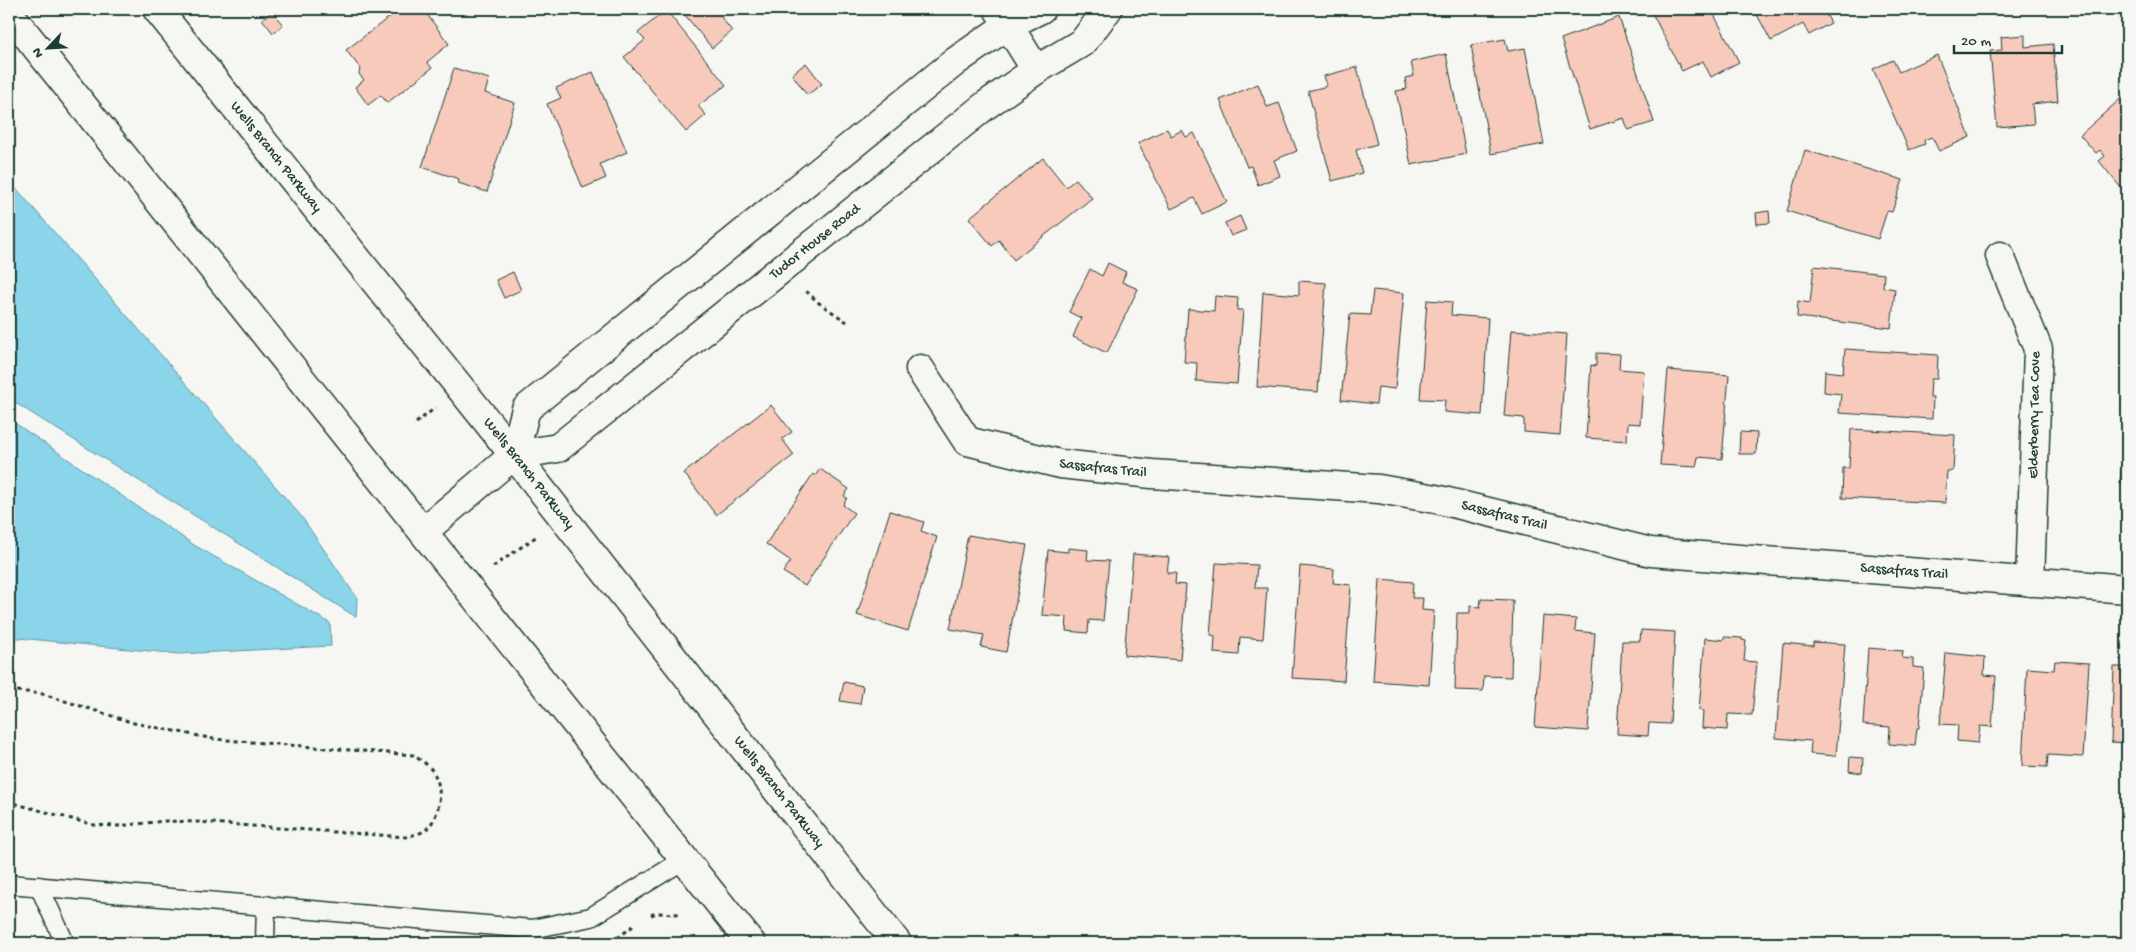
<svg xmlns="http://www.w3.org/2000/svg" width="2136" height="952" font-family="'Gochi Hand',sans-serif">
  <rect width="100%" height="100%" fill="#f6f6f2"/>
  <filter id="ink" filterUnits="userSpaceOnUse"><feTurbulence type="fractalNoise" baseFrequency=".02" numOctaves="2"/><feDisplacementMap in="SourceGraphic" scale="10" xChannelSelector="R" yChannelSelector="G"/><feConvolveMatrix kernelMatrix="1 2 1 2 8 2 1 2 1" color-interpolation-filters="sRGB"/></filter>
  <g filter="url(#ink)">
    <g fill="#8ad5ea" stroke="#5f98a1">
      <path d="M9 180 301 516 357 598 356 617 9 399Z"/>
      <path d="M9 419 194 545 330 623 331 646 179 654 9 637Z"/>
    </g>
    <g fill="#f8cabb" stroke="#1f3d34">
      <path d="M400 9H423L449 44 427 62 432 68 387 103 381 95 368 105 355 87 364 80 359 74 360 68 346 50Z"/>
      <path d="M680 9H731L721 17 732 31 712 48Z"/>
      <path d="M1650 9H1711L1739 62 1711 77 1703 61 1682 71Z"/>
      <path d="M1754 9H1823L1831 23 1809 35 1803 24 1771 41Z"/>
      <path d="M666 10 726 85 698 106 706 115 686 132 624 57 645 40 638 33Z"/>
      <path d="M272 12 283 25 273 33 262 19Z"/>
      <path d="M1619 17 1654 122 1628 130 1624 118 1590 129 1561 39Z"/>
      <path d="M2025 35V47L2053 44 2058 101 2032 104 2034 124 1997 127 1990 51 2002 50 2001 37Z"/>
      <path d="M1505 39 1508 51 1525 48 1544 144 1491 154 1471 45Z"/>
      <path d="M1446 54 1466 154 1411 165 1396 91 1407 89 1405 78 1414 76 1411 62Z"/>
      <path d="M1937 55 1970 137 1939 151 1932 137 1924 140 1925 144 1909 150 1873 69 1893 60 1899 72Z"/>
      <path d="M806 63 822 84 807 95 792 74Z"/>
      <path d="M1357 67 1377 144 1356 150 1362 173 1332 181 1308 91 1327 86 1324 76Z"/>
      <path d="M454 68 489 79 485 93 515 103 487 192 458 183 459 179 422 167Z"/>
      <path d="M593 72 627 152 600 164 606 178 583 188 547 104 561 98 556 88Z"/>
      <path d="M1258 84 1267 107 1279 103 1297 151 1274 160 1280 176 1258 185 1251 166 1247 167 1220 100Z"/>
      <path d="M2127 93V183L2121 188 2099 161 2105 156 2100 150 2096 153 2080 135Z"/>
      <path d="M1167 129 1171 136 1182 130 1186 137 1194 133 1227 202 1202 214 1194 198 1171 209 1138 143Z"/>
      <path d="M1805 150 1903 180 1892 212 1887 211 1878 239 1787 211Z"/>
      <path d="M1043 158 1066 187 1076 179 1092 198 1014 260 999 240 992 246 969 218Z"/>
      <path d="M1769 211 1770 223 1757 224 1756 213Z"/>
      <path d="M1240 216 1246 230 1231 236 1225 223Z"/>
      <path d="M1108 263 1126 272 1122 282 1138 289 1107 353 1073 337 1081 318 1069 312 1090 269 1102 276Z"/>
      <path d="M1814 266 1884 274 1883 287 1895 289 1891 328 1797 317 1798 301 1810 303Z"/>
      <path d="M513 272 521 290 504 298 496 280Z"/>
      <path d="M1299 281 1326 283 1318 392 1257 387 1263 292 1299 295Z"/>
      <path d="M1373 290 1404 293 1395 389 1378 387 1376 404 1341 400 1350 314 1370 315Z"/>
      <path d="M1215 296 1238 298 1237 310H1243L1237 384 1196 381 1197 363 1184 362 1188 309 1214 311Z"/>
      <path d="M1427 300 1452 302 1451 315 1488 318 1482 415 1444 412 1445 400 1420 399Z"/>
      <path d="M1511 330 1567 334 1560 435 1524 432V418L1504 416Z"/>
      <path d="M1845 349 1938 355 1937 379H1931L1930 397H1933L1932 419 1839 413 1841 394 1824 392 1825 371 1843 373Z"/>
      <path d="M1596 353 1620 354 1619 369 1644 371 1640 424 1628 423 1627 441 1586 438 1591 365 1596 366Z"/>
      <path d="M1668 370 1729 375 1722 459 1698 457 1696 467 1660 465Z"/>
      <path d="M771 405 792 432 782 439 794 455 716 515 684 473Z"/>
      <path d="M1851 429 1955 435 1953 471H1947L1945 503 1842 498 1843 468H1849Z"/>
      <path d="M1740 432 1757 433 1756 454H1739Z"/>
      <path d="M2123 447 2127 448V484L2120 483Z"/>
      <path d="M820 469 849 489 844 496 847 498 843 505 854 513 805 586 783 572 791 561 766 544 813 474 815 476Z"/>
      <path d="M2124 493H2127V516L2122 515Z"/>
      <path d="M890 511 924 522 921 531 937 537 908 631 857 615Z"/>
      <path d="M968 535 1027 545 1006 652 981 647 984 635 950 629Z"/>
      <path d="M1068 548 1088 550 1087 560 1109 561 1103 621 1089 620 1088 633 1066 631 1067 617 1042 615 1048 550 1068 552Z"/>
      <path d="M1133 554 1169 557 1167 573H1176L1175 584 1186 585 1180 660 1124 655Z"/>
      <path d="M1216 563 1257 565 1255 588H1267L1263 639 1240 637 1239 655 1214 653 1215 636 1210 635Z"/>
      <path d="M1300 566 1334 569 1333 583 1351 585 1344 681 1292 678Z"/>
      <path d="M1380 579 1413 582 1412 598H1423L1422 610 1434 611 1429 685 1373 681Z"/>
      <path d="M1481 599 1513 600 1511 677 1484 676 1483 691 1455 690 1457 613H1470V606L1480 607Z"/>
      <path d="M1543 616 1576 619 1575 631 1595 633 1588 731 1535 727Z"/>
      <path d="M1641 630 1675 632 1670 724 1649 723 1648 736 1617 734 1622 641H1640Z"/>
      <path d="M1724 637 1742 638V640L1746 641 1744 661 1757 662 1752 715 1728 714 1727 730 1702 728 1703 711 1699 710 1705 638 1723 640Z"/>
      <path d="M1813 642 1845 644 1836 756 1810 754 1811 741 1776 738 1783 643 1813 646Z"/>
      <path d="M1868 648 1903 651 1902 658 1913 659V667L1924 668 1919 728H1917L1915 746 1889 744 1890 727 1863 725Z"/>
      <path d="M1946 653 1985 657 1984 675 1996 676 1992 727 1980 726 1978 743 1957 741 1958 725 1940 724Z"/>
      <path d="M2055 661 2089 663 2083 757 2048 755 2047 767 2022 766 2027 668 2054 670Z"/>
      <path d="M2114 667H2127V743L2111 742Z"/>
      <path d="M844 682 863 686 860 704 840 701Z"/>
      <path d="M1850 757 1863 758 1862 773 1849 771Z"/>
    </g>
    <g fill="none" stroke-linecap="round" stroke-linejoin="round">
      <defs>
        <g id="service">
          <path d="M9 884 532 929 591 917 685 859"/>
          <path d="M39 886 65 943"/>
          <path d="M265 943 266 905"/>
        </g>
        <g id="minor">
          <path d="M998 9 1036 70"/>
          <path d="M2000 256 2038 349 2030 582"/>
          <path id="s1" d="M920 369 967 441 1060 464 1152 474 1379 489 1436 499 1651 552 2127 589"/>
        </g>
        <g id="tertiary">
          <path d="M514 455 526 409 956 61 1008 25 1041 9"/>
          <path id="s2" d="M424 531 514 455 558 448 986 105 1036 70 1083 42 1108 9"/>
        </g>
        <g id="secondary">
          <path id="s3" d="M157 9 514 455 897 943"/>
          <path d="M9 13 751 943"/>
        </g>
      </defs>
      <use href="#service" stroke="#1f3d34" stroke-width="21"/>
      <use href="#minor" stroke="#1f3d34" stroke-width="31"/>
      <use href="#tertiary" stroke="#1f3d34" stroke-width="31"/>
      <use href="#secondary" stroke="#1f3d34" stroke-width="31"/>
      <g stroke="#1f3d34" stroke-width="3" stroke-dasharray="4 4" stroke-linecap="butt">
        <path d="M806 291 819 303 847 322"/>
        <path d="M416 423 435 408"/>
        <path d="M493 567 537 536"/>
        <path d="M9 690 43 694 134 723 214 739 413 755C418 759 425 762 429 767 445 782 442 818 424 831 420 834 411 835 406 837L197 822 165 821 118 826 94 825 9 802"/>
        <path d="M651 915 656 913 679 914"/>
        <path d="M611 943 633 926"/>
      </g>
      <use href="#service" stroke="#f6f6f2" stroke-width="18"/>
      <use href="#minor" stroke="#f6f6f2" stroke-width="28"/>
      <use href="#tertiary" stroke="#f6f6f2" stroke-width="28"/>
      <use href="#secondary" stroke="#f6f6f2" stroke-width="28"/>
    </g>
  </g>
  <g text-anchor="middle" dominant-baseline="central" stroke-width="4" stroke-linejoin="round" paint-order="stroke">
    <g font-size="15" fill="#1f3d34" stroke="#f6f6f2">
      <text stroke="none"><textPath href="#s3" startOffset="190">Wells Branch Parkway</textPath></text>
      <text stroke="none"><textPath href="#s2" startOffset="492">Tudor House Road</textPath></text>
      <text transform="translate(2035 415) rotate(-89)">Elderberry Tea Cove</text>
      <text stroke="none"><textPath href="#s1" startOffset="225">Sassafras Trail</textPath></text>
      <text stroke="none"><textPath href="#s3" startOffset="595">Wells Branch Parkway</textPath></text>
      <text stroke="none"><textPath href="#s1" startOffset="630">Sassafras Trail</textPath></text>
      <text stroke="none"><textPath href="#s1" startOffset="1035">Sassafras Trail</textPath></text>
      <text stroke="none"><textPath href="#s3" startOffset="1000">Wells Branch Parkway</textPath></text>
    </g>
  </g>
  <rect width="2136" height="952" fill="none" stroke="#f6f6f2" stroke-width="30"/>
  <rect x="15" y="15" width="2106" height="922" fill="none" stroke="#1f3d34" stroke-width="2" filter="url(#ink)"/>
  <g transform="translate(48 48) rotate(245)" stroke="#f6f6f2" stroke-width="4" paint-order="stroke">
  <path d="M0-4L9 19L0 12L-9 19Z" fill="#1f3d34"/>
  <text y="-8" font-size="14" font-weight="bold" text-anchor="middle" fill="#1f3d34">N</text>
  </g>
  <path d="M1954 45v8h108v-8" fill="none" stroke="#1f3d34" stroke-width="2.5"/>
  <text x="1961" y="45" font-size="15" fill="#1f3d34" stroke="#f6f6f2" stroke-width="4" paint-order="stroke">20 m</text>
</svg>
